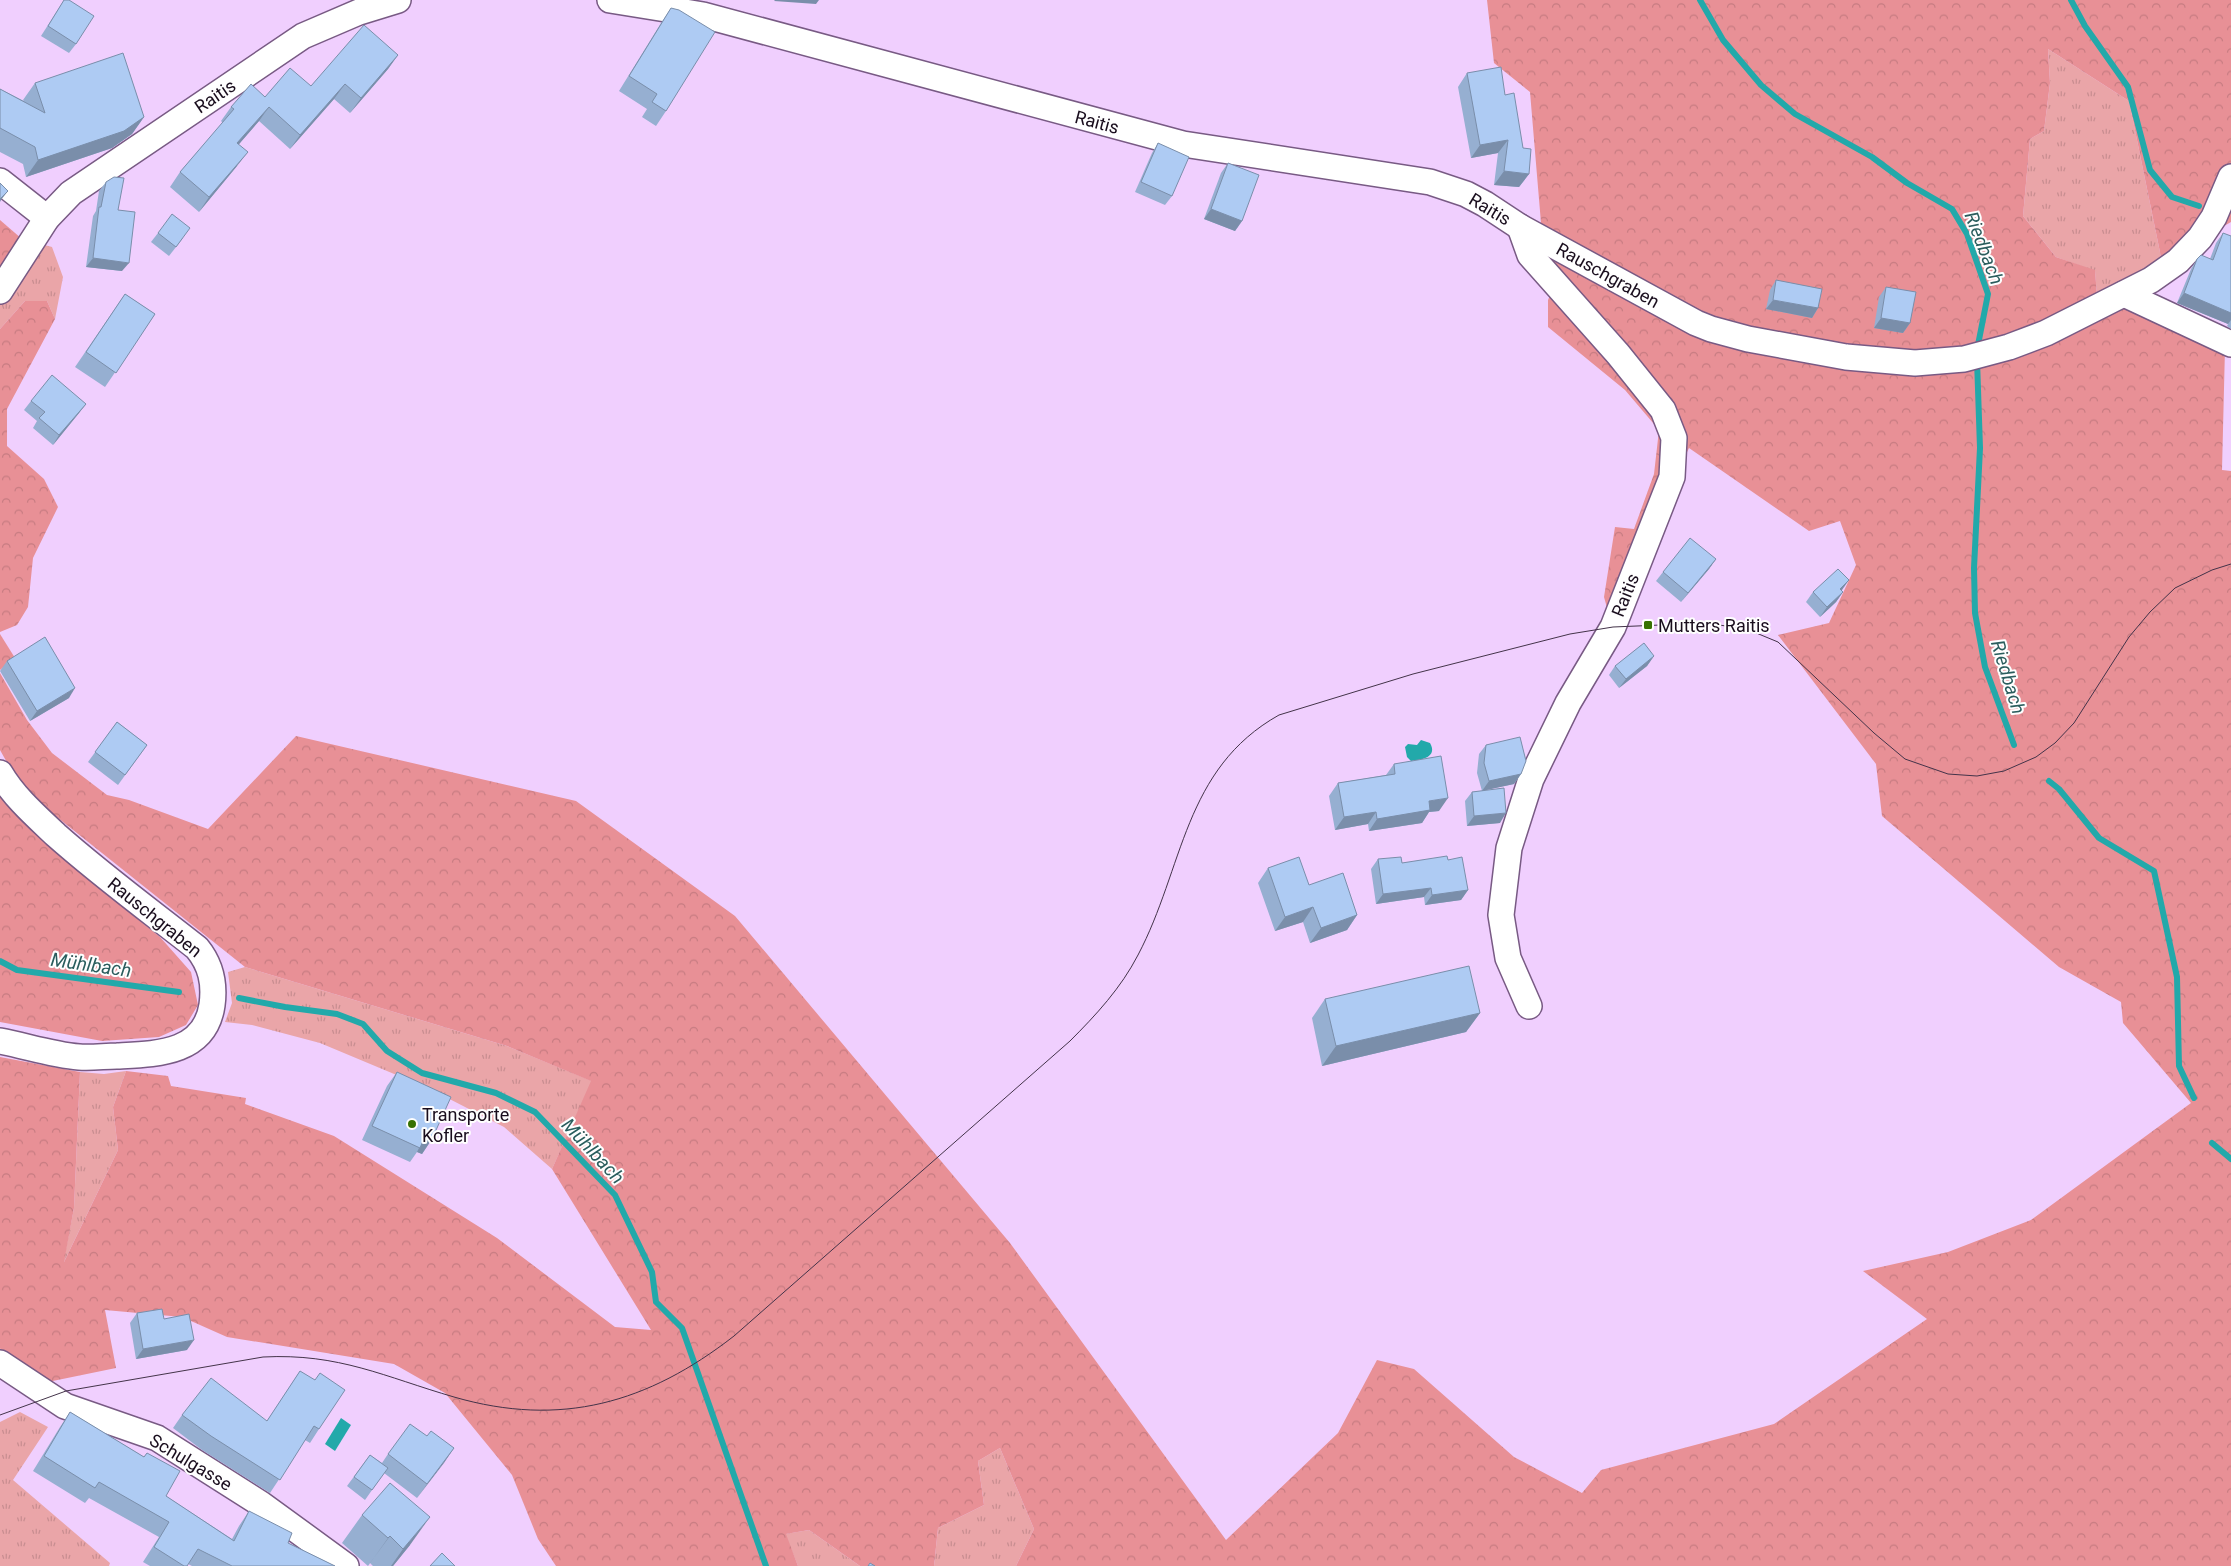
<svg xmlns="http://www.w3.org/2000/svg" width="2231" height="1566" font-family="Roboto,sans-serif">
  <defs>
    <pattern id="grass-tufts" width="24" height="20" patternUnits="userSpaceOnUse" patternTransform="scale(1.25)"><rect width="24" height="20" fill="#eaa5a8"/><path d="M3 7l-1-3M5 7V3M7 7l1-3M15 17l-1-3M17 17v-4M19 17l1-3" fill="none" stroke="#c88d90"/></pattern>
    <pattern id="forest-crowns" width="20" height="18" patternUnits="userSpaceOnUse" patternTransform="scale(1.25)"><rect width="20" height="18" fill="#e89096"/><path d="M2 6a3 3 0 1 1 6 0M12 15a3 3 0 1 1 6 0" fill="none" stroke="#c67b81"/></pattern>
  </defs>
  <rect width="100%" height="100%" fill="#f0cffe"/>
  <g fill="url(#grass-tufts)">
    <path d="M2048 49 2129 101 2162 262 2097 296 2095 271 2056 257 2023 216 2030 139 2044 131 2050 83Z"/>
    <path d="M22 239 52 247 63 277 55 319 47 301H25L0 329V274Z"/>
    <path d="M245 967 507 1046 592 1081 552 1169 504 1127 430 1089 320 1043 252 1025 225 1022 232 1003 228 972Z"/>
    <path d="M126 1071 113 1107 118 1150 63 1264 74 1208 80 1072 104 1074Z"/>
    <path d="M20 1412 48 1427 13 1480 110 1563 109 1566H0V1422Z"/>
    <path d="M1000 1448 1034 1529 1016 1566H934L938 1528 984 1505 978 1461Z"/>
    <path d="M809 1530 860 1566H798L785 1534Z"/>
  </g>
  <g fill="url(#forest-crowns)">
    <path d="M1487 0H2231V222L2162 262 2129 101 2048 49 2050 83 2044 131 2030 139 2023 216 2056 257 2095 270 2097 296 2225 348 2222 470 2231 471V1566H1016L1034 1529 1000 1448 978 1461 984 1505 938 1528 934 1566H860L809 1530 786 1534 798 1566H556L538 1539 512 1475 445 1393 394 1364 227 1337 182 1317 105 1310 116 1368 43 1383 2 1354 0 1348V1057L80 1072 74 1208 64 1262 118 1150 113 1107 126 1071 168 1076 171 1086 246 1098 245 1104 334 1136 497 1238 615 1327 651 1330 552 1169 591 1081 507 1046 245 967 43 806 14 775 0 750V673L27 720 52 753 107 795 129 800 208 829 296 736 576 801 735 916 1010 1243 1226 1540 1338 1433 1377 1360 1414 1369 1514 1457 1582 1493 1601 1470 1774 1424 1927 1319 1863 1271 1948 1252 2031 1220 2191 1103 2123 1023 2121 1002 2059 967 1882 816 1876 764 1778 635 1829 623 1856 565 1840 521 1809 531 1689 448 1609 615 1604 597 1615 527 1634 529 1654 474 1659 430 1625 390 1548 327V300L1559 275 1541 251V223L1530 92 1494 63Z"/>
    <path d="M0 220 22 239 0 274Z"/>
    <path d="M25 301H47L55 319 7 409V446L44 479 58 507 33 558 28 607 17 625 0 632V329Z"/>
    <path d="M0 634 15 658 0 670Z"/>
    <path d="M0 797 60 855 160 937 191 972 198 1005 186 1025 159 1037 102 1041 0 1022Z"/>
  </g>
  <g fill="#22a9aa">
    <path d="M1421 740 1430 743C1438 757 1422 760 1411 761L1407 757 1405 747 1408 744 1417 745Z"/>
    <path d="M341 1418 351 1425 335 1451 325 1444Z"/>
  </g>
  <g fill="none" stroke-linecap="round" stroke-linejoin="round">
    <g stroke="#22a9aa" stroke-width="6">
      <path d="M1700 0 1723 40 1761 85 1795 114 1872 157 1907 183 1952 209 1967 234 1988 294 1977 350"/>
      <path d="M2071 0 2085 26 2128 87 2150 170 2172 197 2199 206"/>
      <path d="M1977 360 1980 448 1974 568 1975 613 1985 667 2014 745"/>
      <path d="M2049 781 2059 789 2099 838 2154 871 2177 977 2179 1066 2194 1098"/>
      <path d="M0 961 17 970 179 992"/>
      <path d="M239 998 285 1007 337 1014 363 1024 387 1051 422 1073 496 1093 535 1112 615 1195 652 1272 656 1302 682 1328 766 1566"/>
      <path d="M2212 1143 2231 1159"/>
    </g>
    <defs>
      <g id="minor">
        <path d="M610 0 703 15 1183 144 1430 182 1466 194 1485 204 1520 227 1696 323 1711 329 1748 339 1846 357 1915 363 1964 359 2009 347 2046 333 2151 280 2178 261 2200 238 2214 217 2231 177"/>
        <path d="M0 181 47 218"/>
        <path d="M1520 227 1530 255 1618 354 1663 410 1674 438 1672 477 1613 627 1568 703 1531 779 1509 848 1501 915 1508 958 1529 1006"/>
        <path d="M0 291 47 218 71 193 303 36 359 12 398 0"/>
        <path d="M2124 294 2231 344"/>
        <path d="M0 773C14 797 36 816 56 835 101 875 150 911 197 948 211 965 215 983 212 1005 205 1054 156 1054 117 1056 105 1056 92 1058 79 1057 53 1055 26 1046 0 1041"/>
        <path d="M0 1363 65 1406 157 1438 261 1504 346 1566"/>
      </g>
    </defs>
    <use href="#minor" stroke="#785a84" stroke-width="28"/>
    <use href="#minor" stroke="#fff" stroke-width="25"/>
    <path stroke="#433349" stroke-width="1" d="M0 1415 66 1391 263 1357C339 1353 385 1377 454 1397 561 1428 648 1403 734 1336L1070 1041C1096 1015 1121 988 1138 955 1184 868 1183 769 1279 715L1413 674 1570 634 1613 627 1708 623 1749 630 1778 642 1874 733 1905 759 1948 774 1977 776 2004 771 2036 757 2055 743 2074 723 2129 637 2150 612 2175 588 2212 570 2231 564"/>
  </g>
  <g fill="#96afd1">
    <path d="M64 0 76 44 69 53 41 36Z"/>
    <path d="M671 8 666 111 656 126 642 117 647 109 619 91 661 23Z"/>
    <path d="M398 55 388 69 350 113 334 99 290 149 259 121 239 144 237 166 199 212 170 187 180 172 223 123 221 121 231 107 265 97 311 86Z"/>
    <path d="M1467 73 1505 95 1529 174 1519 187 1494 185 1498 153 1471 158 1458 87Z"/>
    <path d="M35 83 144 117 132 134 112 148 26 177 23 164 0 152V89L24 101 23 100Z"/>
    <path d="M1158 143 1172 196 1165 205 1135 192 1152 153Z"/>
    <path d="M1228 163 1242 221 1235 231 1204 219 1221 173Z"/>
    <path d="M106 182 118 210 122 271 86 267 93 216 96 211 99 191Z"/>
    <path d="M158 233 183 238 169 256 151 242Z"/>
    <path d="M2223 233 2231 236V329L2227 326 2228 324 2177 303 2191 269 2197 259H2210L2216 243Z"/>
    <path d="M1776 280 1818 308 1812 318 1766 309 1770 290Z"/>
    <path d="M1886 287 1910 323 1903 333 1874 328 1879 297Z"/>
    <path d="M125 294 155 314 105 387 75 367Z"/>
    <path d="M31 401 86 404 79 413 53 445 33 428 37 421 24 410Z"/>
    <path d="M1716 559 1709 569 1681 602 1656 581 1663 572Z"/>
    <path d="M1842 591 1843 592 1836 602 1820 617 1806 602 1813 592Z"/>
    <path d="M1654 656 1647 666 1619 688 1609 675 1615 666Z"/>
    <path d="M7 661 69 698 30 721 0 671Z"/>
    <path d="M117 722 147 745 118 785 88 762Z"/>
    <path d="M1486 745 1521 774 1514 784 1485 790 1500 823 1467 826 1465 801 1472 792 1482 791 1477 773 1479 754Z"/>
    <path d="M1394 764 1439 811 1429 812 1422 823 1369 831 1368 824 1335 830 1329 796 1338 783 1386 775Z"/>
    <path d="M1378 859 1402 863 1448 860 1468 890 1461 900 1425 905 1424 897 1376 904 1371 869Z"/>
    <path d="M1268 868 1309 885 1357 915 1347 930 1310 943 1303 922 1275 931 1258 883Z"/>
    <path d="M1325 999 1480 1013 1466 1032 1322 1066 1312 1018Z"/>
    <path d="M397 1072 432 1139 422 1154 417 1152 410 1162 362 1140 387 1086Z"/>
    <path d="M137 1313 164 1319 187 1350 136 1359 130 1323Z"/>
    <path d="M300 1371 319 1429 310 1443 305 1440 270 1493 202 1450 173 1428 182 1415 267 1421Z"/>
    <path d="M70 1412 144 1457 147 1453 166 1496 232 1539 239 1526 249 1511 288 1543 335 1566H192L188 1564 187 1566H150L143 1562 159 1537 89 1498 85 1503 33 1471 60 1427Z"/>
    <path d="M427 1436 454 1448 417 1498 384 1473 365 1500 347 1486 370 1455 382 1463 388 1454Z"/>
    <path d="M362 1515 410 1545 393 1566H373L370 1563 368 1566 342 1543Z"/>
  </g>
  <g fill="#7a8eaa">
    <path d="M775 0H819L816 4 774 1Z"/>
    <path d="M398 55 388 69 350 113 361 98Z"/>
    <path d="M345 84 334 99 290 149 300 135Z"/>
    <path d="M269 107 259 121 227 158 237 143Z"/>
    <path d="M144 117 132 134 112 148 26 177 38 160Z"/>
    <path d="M1508 140 1498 153 1471 158 1480 145Z"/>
    <path d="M248 152 237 166 199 212 209 197Z"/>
    <path d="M1504 171 1529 174 1519 187 1494 185Z"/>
    <path d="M8 191 1 200 0 202V199Z"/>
    <path d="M1211 209 1242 221 1235 231 1204 219Z"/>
    <path d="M93 258 129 263 122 271 86 267Z"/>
    <path d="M2184 293 2231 313V320L2228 324 2177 303Z"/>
    <path d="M1773 300 1818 308 1812 318 1766 309Z"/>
    <path d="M1881 318 1910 323 1903 333 1874 328Z"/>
    <path d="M86 404 79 413 53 445 59 435Z"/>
    <path d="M1716 559 1709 569 1681 602 1688 593Z"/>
    <path d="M1849 580 1842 590 1833 599 1840 589Z"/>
    <path d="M1843 592 1836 602 1820 617 1827 607Z"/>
    <path d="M1654 656 1647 666 1619 688 1626 679Z"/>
    <path d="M75 688 69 698 30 721 37 711Z"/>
    <path d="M1521 774 1514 784 1482 791 1489 781Z"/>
    <path d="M1448 798 1439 811 1429 812 1422 823 1369 831 1377 819 1429 801Z"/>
    <path d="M1376 812 1368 824 1335 830 1344 817Z"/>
    <path d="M1506 813 1500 823 1467 826 1474 816Z"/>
    <path d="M1431 888 1424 897 1376 904 1383 894Z"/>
    <path d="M1468 890 1461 900 1425 905 1432 895Z"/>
    <path d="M1313 907 1303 922 1275 931 1285 917Z"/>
    <path d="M1357 915 1347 930 1310 943 1321 928Z"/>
    <path d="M1480 1013 1466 1032 1322 1066 1336 1046Z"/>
    <path d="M425 1136 432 1139 422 1154 417 1152Z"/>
    <path d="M194 1340 187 1350 136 1359 143 1349Z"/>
    <path d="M454 1448 444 1463 417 1498 427 1484Z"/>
    <path d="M430 1517 410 1545 393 1566H391L403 1549Z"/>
    <path d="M390 1536 370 1563 368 1566 388 1538Z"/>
  </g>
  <g fill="#aecbf3" stroke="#7a8eaa">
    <path d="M64 0H69L94 16 76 44 48 26Z"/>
    <path d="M671 8 679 10 715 32 666 111 652 102 657 94 629 76Z"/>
    <path d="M364 25 398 55 361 98 345 84 300 135 269 107 237 143 248 152 209 197 180 172 234 109 231 107 251 84 265 97 290 68 311 86Z"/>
    <path d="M123 53 144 117 124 131 38 160 35 147 0 128V89L45 113 35 83Z"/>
    <path d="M1501 67 1505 95 1514 93 1523 148 1531 149 1529 174 1504 171 1508 140 1480 145 1467 73Z"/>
    <path d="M1158 143 1189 157 1172 196 1141 182Z"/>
    <path d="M1228 163 1259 175 1242 221 1211 209Z"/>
    <path d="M114 177 124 178 118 210 135 212 129 263 93 258 99 207H101L106 182Z"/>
    <path d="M0 183 8 191 0 199Z"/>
    <path d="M172 214 190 228 176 247 158 233Z"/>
    <path d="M2223 233 2231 236V313L2184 293 2197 259 2201 255 2213 260Z"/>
    <path d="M1776 280 1822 289 1818 308 1773 300Z"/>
    <path d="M1886 287 1916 292 1910 323 1881 318Z"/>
    <path d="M125 294 155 314 116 373 86 352Z"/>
    <path d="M52 375 86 404 59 435 39 418 45 412 31 401Z"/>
    <path d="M1690 538 1716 559 1688 593 1663 572Z"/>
    <path d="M1838 569 1849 580 1840 589 1843 592 1827 607 1813 592Z"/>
    <path d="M45 637 75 688 37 711 7 661Z"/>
    <path d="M1644 643 1654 656 1626 679 1615 666Z"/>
    <path d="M117 722 147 745 125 775 95 752Z"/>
    <path d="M1520 737 1526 761 1521 774 1489 781 1484 763 1486 745Z"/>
    <path d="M1441 756 1448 798 1429 801 1430 810 1377 819 1376 812 1344 817 1338 783 1395 774 1394 764Z"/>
    <path d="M1504 788 1506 813 1474 816 1472 792Z"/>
    <path d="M1447 856 1448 860 1462 857 1468 890 1432 895 1431 888 1383 894 1378 859 1401 857 1402 863Z"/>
    <path d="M1299 857 1309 885 1343 873 1357 915 1321 928 1313 907 1285 917 1268 868Z"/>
    <path d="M1469 966 1480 1013 1336 1046 1325 999Z"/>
    <path d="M397 1072 451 1097 432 1139 425 1136 420 1148 372 1126Z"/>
    <path d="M162 1309 164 1319 189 1314 194 1340 143 1349 137 1313Z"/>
    <path d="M300 1371 315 1380 320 1373 345 1390 319 1429 314 1426 280 1480 211 1436 182 1415 211 1378 267 1421Z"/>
    <path d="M70 1412 144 1457 147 1453 180 1471 166 1496 234 1541 249 1511 292 1533 288 1543 335 1566H232L198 1549 187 1566H184L154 1547 169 1522 99 1482 95 1488 44 1456Z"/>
    <path d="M410 1424 427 1436 431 1431 454 1448 427 1484 388 1454Z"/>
    <path d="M370 1455 388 1468 372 1490 354 1477Z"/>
    <path d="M390 1483 430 1517 403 1549 390 1536 388 1538 362 1515Z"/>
    <path d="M442 1553 455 1566H430Z"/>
    <path d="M870 1563 875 1566H868Z"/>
  </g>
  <g fill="#377203" stroke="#fefefe" stroke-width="2">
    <rect x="1643" y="620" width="10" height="10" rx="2.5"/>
    <circle cx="412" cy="1124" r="5"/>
  </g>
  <g text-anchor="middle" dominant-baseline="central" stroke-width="4" stroke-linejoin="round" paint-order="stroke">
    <g font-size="18" fill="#190d1d" stroke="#fefefe">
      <text transform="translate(215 96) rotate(-34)">Raitis</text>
      <text transform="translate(1097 122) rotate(15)">Raitis</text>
      <text transform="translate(1490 209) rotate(31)">Raitis</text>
      <text transform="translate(1608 275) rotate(29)">Rauschgraben</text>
      <text transform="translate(1625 595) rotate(-68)">Raitis</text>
      <text transform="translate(155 917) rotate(39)">Rauschgraben</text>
      <text transform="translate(191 1462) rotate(31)">Schulgasse</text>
    </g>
    <g font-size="18" fill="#190d1d" stroke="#fefefe" text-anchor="start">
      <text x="1658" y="625">Mutters Raitis</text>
      <text x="422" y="1114">Transporte<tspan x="422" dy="21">Kofler</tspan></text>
    </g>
    <g font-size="19" font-style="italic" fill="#2a5d5d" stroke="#fefefe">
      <text transform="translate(1984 248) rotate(69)">Riedbach</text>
      <text transform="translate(2008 677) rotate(73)">Riedbach</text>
      <text transform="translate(91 965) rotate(8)">Mühlbach</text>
      <text transform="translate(593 1151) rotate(47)">Mühlbach</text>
    </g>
  </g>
</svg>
